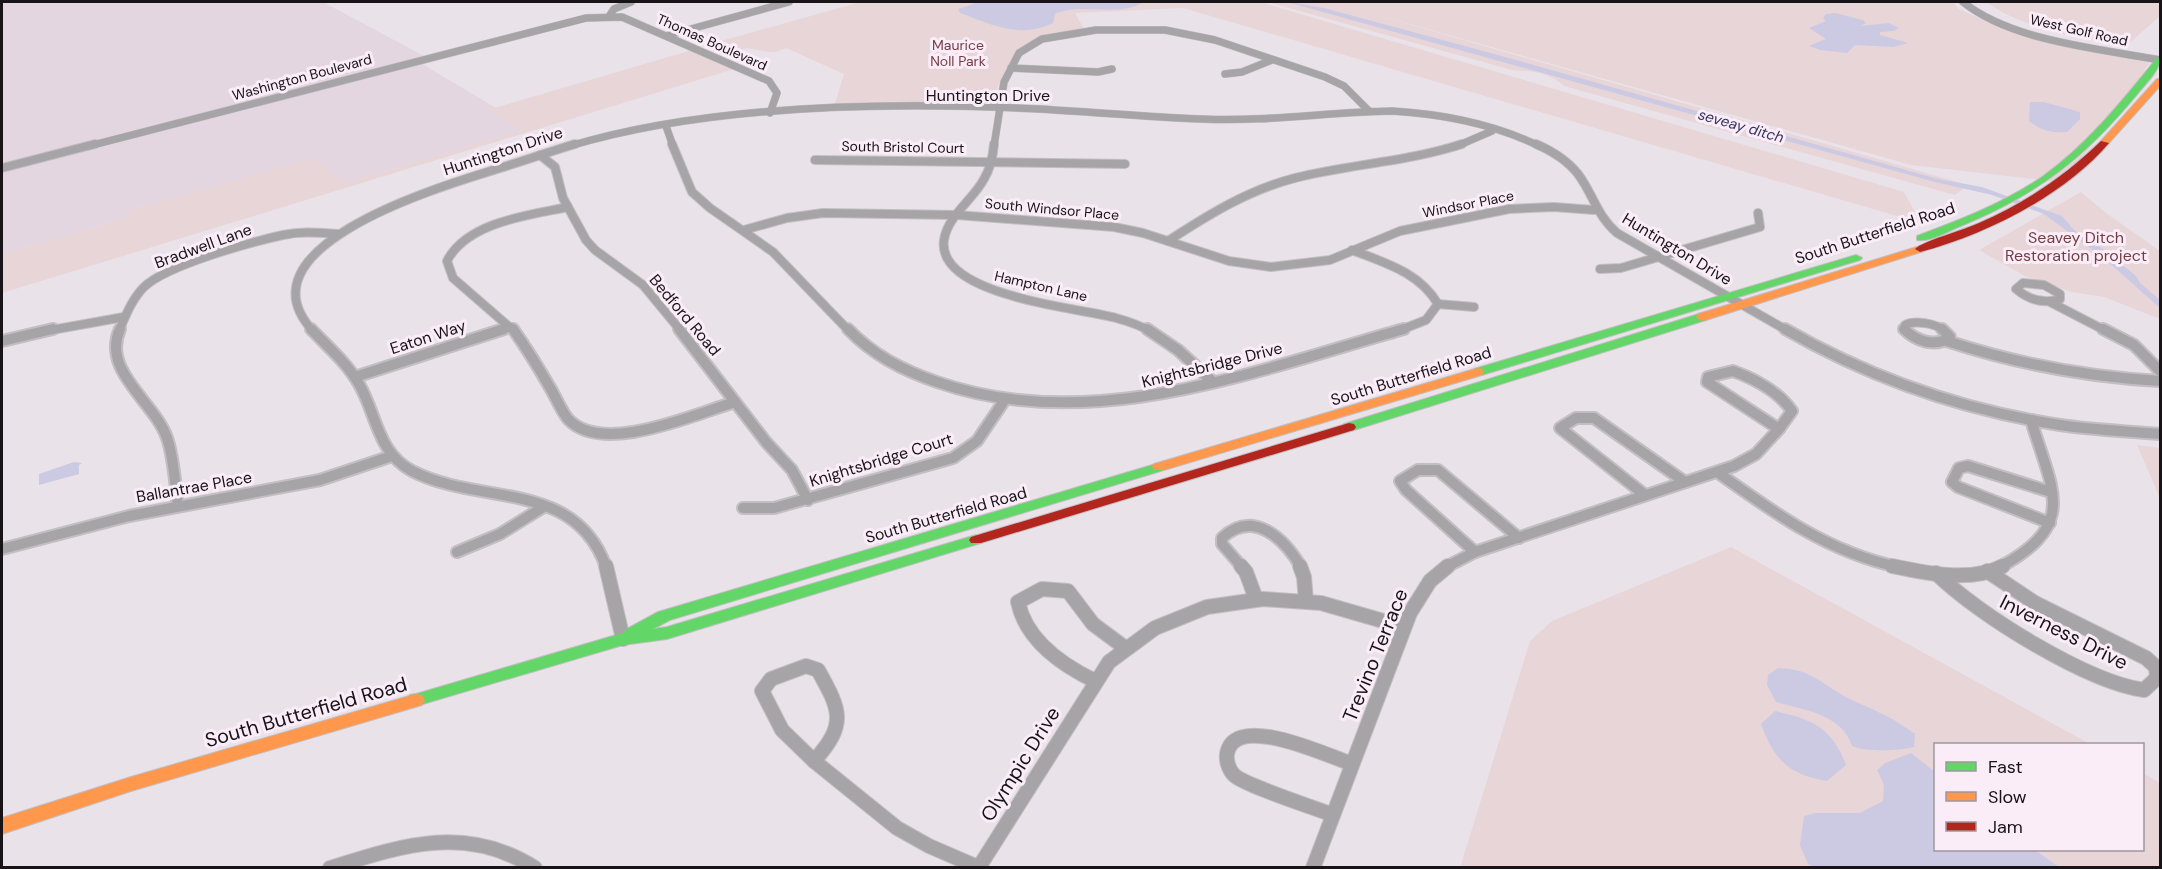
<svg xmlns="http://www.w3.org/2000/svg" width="2162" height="869" font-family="'DM Sans',sans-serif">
  <rect width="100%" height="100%" fill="#e9e3e9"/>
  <path fill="#e3d6e1" d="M2 2H323L424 56 414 59 496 108 489 110 523 130 345 183 312 158 127 211 125 218 2 254Z"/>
  <g fill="#e7d5d8">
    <path d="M861 2H1260L1904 192 1921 223 1183 8 1075 13 1084 29C1016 37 1016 46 990 105L834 107 844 74 786 48C781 50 775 53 770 52 758 51 751 46 739 50L744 52 729 57 703 46Z"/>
    <path d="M1267 2H1954L1957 8 2005 30 2150 63 2144 70 2157 73 2080 159 2051 181 1911 165 1349 7 1968 185 1955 195 1564 86C1549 72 1532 71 1512 70Z"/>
    <path d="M1986 2H2160V16L2125 47C2078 37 2026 30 1986 2Z"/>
    <path d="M692 50 734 69 2 293V254L125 218 127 211 312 158 345 183 522 130 488 110Z"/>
    <path d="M2081 192 2106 213 2160 251V319L2104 297 2072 292 2025 276 1979 250Z"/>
    <path d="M2137 445 2160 448V499L2159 496Z"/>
    <path d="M1731 547 2090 744H1936V850H2142L2143 773 2160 783V867L1460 868 1530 641 1552 621Z"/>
  </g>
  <g fill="#cccae3">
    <path d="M979 2H1143C1119 18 1081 2 1055 14L1053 23C1020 39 993 25 960 13L958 9Z"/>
    <path d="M1287 2 1324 8 1509 58 1938 179 1982 187 2062 216 2074 230 2093 241 2136 276 2140 283 2160 300V308L2106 260 2044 214 1992 195 1935 182Z"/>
    <path d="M1835 13 1863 20 1866 23 1860 26 1889 23 1899 28 1894 31 1880 32V35L1908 43 1893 47 1855 45 1847 53 1820 50 1809 46 1826 39 1809 28 1826 21 1823 18 1826 14Z"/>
    <path d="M2030 102H2044L2080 112V119L2067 132C2052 133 2041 131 2029 121Z"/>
    <path d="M74 462 82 463 79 465V474L39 485V474Z"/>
    <path d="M1778 668C1815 669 1823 687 1854 701 1877 711 1895 719 1915 734L1914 747C1899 751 1865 752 1852 746 1842 714 1803 710 1776 702L1767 685 1768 675Z"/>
    <path d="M1775 711C1811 719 1832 727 1846 765L1827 781C1789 775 1774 760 1761 724Z"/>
    <path d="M1911 753 1935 772 1936 850H2035L2059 867 1816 868 1808 864 1800 845 1804 816 1815 813H1860L1883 801 1884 785 1877 770 1885 763Z"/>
  </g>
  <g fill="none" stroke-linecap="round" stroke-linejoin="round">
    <defs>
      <g id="street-far3">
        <path d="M1963 2C2011 41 2100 49 2160 60"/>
        <path d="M610 15 614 9 631 2"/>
        <path d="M669 35 789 2"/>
        <path d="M1011 68 1098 72 1112 69"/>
        <path d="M1225 74 1242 72 1272 60"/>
        <path d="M666 126 673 146"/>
        <path d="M89 146 586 18 622 17 769 81 777 93 770 113"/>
        <path d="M570 146C710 104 894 102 1039 109 1093 112 1148 117 1202 119 1266 122 1329 112 1392 111 1442 114 1494 124 1539 146"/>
        <path d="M994 146 1004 82 1019 53 1042 39 1096 30H1165L1215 40 1325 77 1344 86 1369 111"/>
        <path d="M1457 146 1492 131"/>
      </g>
      <g id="street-far2">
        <path d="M672 144 692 192 710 208 773 252 849 331"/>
        <path d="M994 144C993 156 990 169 984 179 973 200 948 215 944 240 936 296 1080 308 1116 318 1127 321 1139 325 1150 331"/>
        <path d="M1536 144C1552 151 1567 160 1578 174 1593 194 1597 216 1617 233L1788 331"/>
        <path d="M540 155 555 167 563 198 586 240 595 250 643 285 681 331"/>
        <path d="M815 160 1125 164"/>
        <path d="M2 168 95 144"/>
        <path d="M744 230 787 218 823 213 957 215 1114 227 1143 233 1229 261 1271 267 1330 260 1400 231 1509 209 1554 207 1594 210"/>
        <path d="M1168 241C1208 215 1248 190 1295 178 1350 164 1407 162 1462 144"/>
        <path d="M1352 250C1385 263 1419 272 1438 304L1426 320 1398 331"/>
        <path d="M1600 269 1621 268 1760 227 1758 213"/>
        <path d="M2023 283 2044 285 2060 294V299C2044 304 2029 300 2016 289Z"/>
        <path d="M2050 302 2106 331"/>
        <path d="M1438 304 1474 307"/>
        <path d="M46 331 124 317"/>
        <path d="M119 331C126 315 132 299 144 287 167 265 251 242 283 235 302 231 320 233 339 234"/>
        <path d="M313 331C234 246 446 185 497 169 523 161 549 152 575 144"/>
        <path d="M499 331 511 327"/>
        <path d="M514 331 453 278 447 261C467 222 529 215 568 207"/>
        <path d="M1906 331 1905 325C1914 320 1936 323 1944 331"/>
      </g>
      <g id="street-far1">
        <path d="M120 329C101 371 154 401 167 438 174 458 175 484 178 506"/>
        <path d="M311 329C328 347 347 363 359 384 377 415 377 452 412 471 480 506 575 479 606 567"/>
        <path d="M513 329C527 349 540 370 552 391 557 400 562 412 568 419 602 456 695 414 735 402"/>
        <path d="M679 329 766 442 792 470 808 500"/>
        <path d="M848 329C873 355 902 370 937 382 1091 436 1254 371 1404 329"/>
        <path d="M1147 329 1178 350 1213 382"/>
        <path d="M1785 329C1870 378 1963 410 2060 425 2093 430 2127 431 2160 434"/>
        <path d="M1904 329C1916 341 1935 348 1950 337L1942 329"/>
        <path d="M2103 329 2134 345 2160 371"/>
        <path d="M2 341 53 329"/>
        <path d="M1947 341C2017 364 2087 377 2160 381"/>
        <path d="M1733 371C1755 379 1778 391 1792 411L1779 429 1707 382 1708 377Z"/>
        <path d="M355 377 504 329"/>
        <path d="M1717 472C1774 513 1828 552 1898 567"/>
        <path d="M1645 495 1560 428 1576 418H1594L1685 482"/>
        <path d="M743 508H774L953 458 977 441 1004 401"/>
        <path d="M2050 523 1958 487 1952 482 1959 468 1968 466 2051 492"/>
        <path d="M2 549 129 516 320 480 392 456"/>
        <path d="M457 552 500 534 545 506"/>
        <path d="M1475 552 1406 490 1400 481 1418 470H1438L1519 538"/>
        <path d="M1242 567 1222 544V538C1253 509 1284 538 1301 567"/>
        <path d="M1446 567 1475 552 1734 466 1756 454 1779 429"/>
        <path d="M2000 567C2079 524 2052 491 2031 420"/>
      </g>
      <g id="street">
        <path d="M606 566 623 639"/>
        <path d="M1241 566 1246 572 1256 599"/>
        <path d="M1300 566 1304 577 1306 601"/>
        <path d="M1892 566C1925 573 1971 583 2003 566"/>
        <path d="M1936 573C1977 614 2087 682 2144 690L2157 678 2156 667 2146 658 2035 603 1987 571"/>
        <path d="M806 666 818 670C841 711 847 724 814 761L782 730 762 691 771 679Z"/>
        <path d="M1095 681C1062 665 1026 641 1018 602L1042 589 1068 591 1093 624 1124 647"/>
        <path d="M814 761 897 828 929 846 980 868"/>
        <path d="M1333 815C1315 808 1244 785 1234 775 1229 770 1226 761 1227 754 1234 711 1328 756 1352 764"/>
        <path d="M979 867 1109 662 1155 628 1207 607 1263 599 1321 603 1404 627"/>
        <path d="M330 868C403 845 466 824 535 868"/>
        <path d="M1313 868 1410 613 1430 581 1448 566"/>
      </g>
      <g id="fast">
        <path d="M2157 58H2160C2160 70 2147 82 2139 92 2085 158 2036 196 1956 228 1945 233 1929 242 1917 240V236C1960 220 2004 203 2042 177 2087 145 2122 101 2157 58Z"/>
        <path d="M1856 255 1862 258 1860 260 1482 375H1474L1472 372 1474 369Z"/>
        <path d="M1702 313 1708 317 1706 320 1354 430 1349 431 1342 427 1344 424Z"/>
        <path d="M1159 463 1164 464 1166 467 1164 470 670 620 653 629 667 627 976 535 981 537 983 540 981 543 667 639 623 645 416 706 410 705 407 700 410 695 416 694 623 633 625 630 658 612Z"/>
      </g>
      <g id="slow">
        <path d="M2157 79H2160V86L2107 145H2101V141Z"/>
        <path d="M1920 246 1924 247V251L1706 320 1702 321 1696 317 1698 314Z"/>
        <path d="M1478 368 1482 369 1484 372 1482 375 1164 470H1154L1152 467 1154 464Z"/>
        <path d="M416 694 422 695 425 700 422 705 131 791 2 834V818L131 777Z"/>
      </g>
      <g id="jam">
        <path d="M2101 141 2109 143C2065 195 1985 235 1920 252L1915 249C1923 241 1964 230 1979 223 2025 203 2065 176 2101 141Z"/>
        <path d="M1349 423 1354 424 1356 427 1354 430 981 543H971L969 540 971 537Z"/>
      </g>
    </defs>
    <use href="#street-far3" stroke="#c2bec2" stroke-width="8"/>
    <use href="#street-far2" stroke="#c2bec2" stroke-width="10"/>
    <use href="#street-far1" stroke="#c2bec2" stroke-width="14"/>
    <use href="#street" stroke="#c2bec2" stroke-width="16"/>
    <use href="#fast" stroke="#c2bec2" stroke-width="2"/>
    <use href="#slow" stroke="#c2bec2" stroke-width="2"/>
    <use href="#jam" stroke="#c2bec2" stroke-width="2"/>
    <use href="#street-far3" stroke="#a6a4a7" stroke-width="7"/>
    <use href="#street-far2" stroke="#a6a4a7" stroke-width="8"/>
    <use href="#street-far1" stroke="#a6a4a7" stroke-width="10"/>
    <use href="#street" stroke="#a6a4a7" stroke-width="14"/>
    <use href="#fast" fill="#63d668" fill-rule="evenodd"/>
    <use href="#slow" fill="#ff974d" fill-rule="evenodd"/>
    <use href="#jam" fill="#b3261e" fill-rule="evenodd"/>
  </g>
  <g text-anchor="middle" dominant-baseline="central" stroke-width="6" stroke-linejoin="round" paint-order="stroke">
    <g font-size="14" fill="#171317" stroke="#faedf8">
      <text transform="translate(2079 30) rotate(13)">West Golf Road</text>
      <text transform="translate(712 42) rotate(24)">Thomas Boulevard</text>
      <text transform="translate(302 77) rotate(-15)">Washington Boulevard</text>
      <text transform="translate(903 147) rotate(1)">South Bristol Court</text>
      <text transform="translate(1468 204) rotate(-11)">Windsor Place</text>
      <text transform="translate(1052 209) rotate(5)">South Windsor Place</text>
      <text transform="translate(1041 286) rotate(13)">Hampton Lane</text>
    </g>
    <g font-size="14" fill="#733d43" stroke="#faedf8">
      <text x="958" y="45">Maurice<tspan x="958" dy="16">Noll Park</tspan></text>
    </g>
    <g font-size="15" font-style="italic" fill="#383460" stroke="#faedf8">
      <text transform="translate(1741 126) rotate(16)">seveay ditch</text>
    </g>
    <g font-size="16" fill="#171317" stroke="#faedf8">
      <text x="988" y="95">Huntington Drive</text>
      <text transform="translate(503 151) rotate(-18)">Huntington Drive</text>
      <text transform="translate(1875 233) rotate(-18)">South Butterfield Road</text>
      <text transform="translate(203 246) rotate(-20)">Bradwell Lane</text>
      <text transform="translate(1677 249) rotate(31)">Huntington Drive</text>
      <text transform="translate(685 315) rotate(50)">Bedford Road</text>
      <text transform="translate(428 337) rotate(-18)">Eaton Way</text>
      <text transform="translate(1212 365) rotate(-14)">Knightsbridge Drive</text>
      <text transform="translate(1411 376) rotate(-17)">South Butterfield Road</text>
      <text transform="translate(881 460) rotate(-17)">Knightsbridge Court</text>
      <text transform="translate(194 487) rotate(-10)">Ballantrae Place</text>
      <text transform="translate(946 515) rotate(-16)">South Butterfield Road</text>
    </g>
    <g font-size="16" fill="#733d43" stroke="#faedf8">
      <text x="2076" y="237">Seavey Ditch<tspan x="2076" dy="18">Restoration project</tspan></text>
    </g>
    <g font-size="20" fill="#171317" stroke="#faedf8">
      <text transform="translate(2064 632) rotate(27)">Inverness Drive</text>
      <text transform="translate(1375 655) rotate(-68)">Trevino Terrace</text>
      <text transform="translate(306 712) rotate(-16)">South Butterfield Road</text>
      <text transform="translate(1020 764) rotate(-58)">Olympic Drive</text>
    </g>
  </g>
  <rect width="2162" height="869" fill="none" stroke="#171317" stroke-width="6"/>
  <rect x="1934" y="743" width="210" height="108" fill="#faedf8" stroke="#9f969e" stroke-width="1.5"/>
  <rect x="1946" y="762" width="30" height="9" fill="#63d668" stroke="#9f969e" stroke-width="1.5"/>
  <text x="1988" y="773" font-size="18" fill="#171317">Fast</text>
  <rect x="1946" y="792" width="30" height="9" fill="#ff974d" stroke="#9f969e" stroke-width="1.5"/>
  <text x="1988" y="803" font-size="18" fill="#171317">Slow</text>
  <rect x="1946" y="822" width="30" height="9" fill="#b3261e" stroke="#9f969e" stroke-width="1.5"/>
  <text x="1988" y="833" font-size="18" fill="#171317">Jam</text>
</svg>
